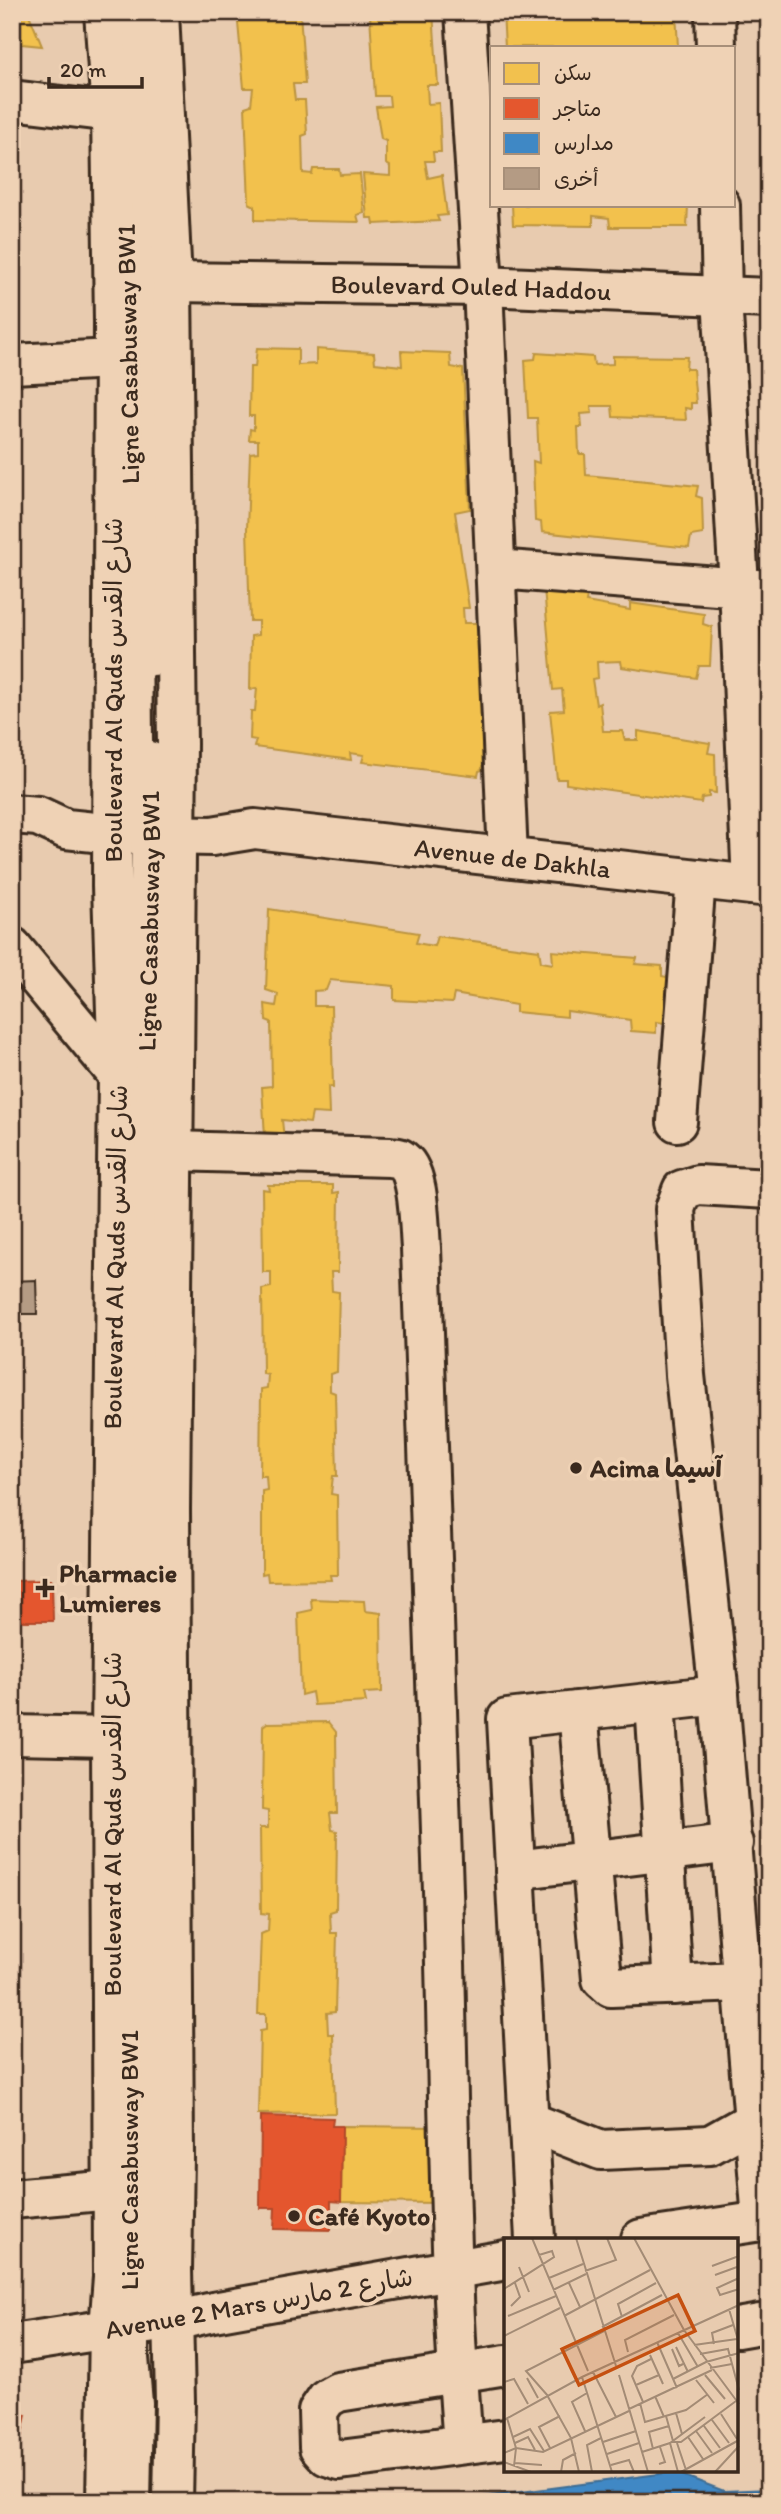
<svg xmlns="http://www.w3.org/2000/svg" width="781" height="2514" font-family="Itim,'Playpen Sans Arabic',sans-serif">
  <rect width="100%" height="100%" fill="#e8cbaf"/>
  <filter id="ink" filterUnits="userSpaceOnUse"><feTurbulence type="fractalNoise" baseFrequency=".0143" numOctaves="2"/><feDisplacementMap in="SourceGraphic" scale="14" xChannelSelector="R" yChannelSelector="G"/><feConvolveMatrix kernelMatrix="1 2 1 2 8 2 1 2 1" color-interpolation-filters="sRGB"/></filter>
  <g filter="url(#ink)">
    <g fill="#f2c14e" stroke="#bb9440" stroke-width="2">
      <path d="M12 12H28L42 46 12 43Z"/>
      <path d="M237 12H300L305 84H293L295 100H305L307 134 302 136 303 173 312 174 313 169H339L340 175 360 174 364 213 357 215 359 222 255 220V206L249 203 245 107 251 105 253 88H244Z"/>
      <path d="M379 12H433L438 85H427L428 104 439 103 441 152H433L434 161H425L428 178 442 175 447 215 437 216 439 221 374 224 373 218H367L363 174 390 176V166L386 164V141L381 139 376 107 390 106 389 96H375L370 15H379Z"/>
      <path d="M503 12H595V16L610 15V12H676L678 47H505Z"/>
      <path d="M512 205H688L687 227H610L609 218 593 216V226L513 225Z"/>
      <path d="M257 348 298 349V365L316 364V349L374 353 375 363 402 366 401 351 450 353 451 367 463 369 470 509 455 512 469 608H463L464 623H478L490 764 482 766V770L479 771 478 776 362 762 364 755 350 753 351 760 254 747 256 740 250 739 251 711H255L257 688 250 689 251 636 258 635V621H250L247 529 250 453 258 452V440H249L250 429 254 430V416H249L250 367H255Z"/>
      <path d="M536 353 593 357 594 365 613 364V356L687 357 686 369H693L696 403H691V409L685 408 686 420 613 417 612 406H591L592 413 581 414 582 427H578L579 454H585L586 475 698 486 696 496 702 498 703 534 691 536 689 548 542 532 541 522 535 521 533 461 539 463 537 418H528L525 360 535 359Z"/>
      <path d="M544 589 587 596 586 602 630 610V603L704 614 703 624 712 627 710 666H699L696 678 622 667 621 661 597 662 598 678 592 679 596 705 600 703 603 731H622L625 740H638V731L710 743 708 753 715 754 716 793 709 792V797L702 798 701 803 566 784V779H557L550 711 564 710 562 689 553 690Z"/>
      <path d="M269 909 419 933 416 943 434 946 437 936 539 950 541 962 553 964 552 951 637 958 635 964 662 966V976L671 978 664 1023 656 1022V1033L631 1031 630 1020 567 1011V1017L516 1012V1005L454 994 452 1003 394 1000V986L330 980 326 990 314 991V1006H331L333 1088 328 1086 329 1114 312 1113 310 1123 282 1120 284 1139 265 1137 262 1087 272 1086 271 1022 266 1020 265 1004 276 1006 278 994 266 990Z"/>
      <path d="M268 1185H333V1193L339 1192 338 1272H331L332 1291 339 1292 337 1372 330 1374V1391L335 1393 337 1476H333L331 1494 337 1495 338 1575H330L331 1580 268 1581 267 1573 262 1574V1491L267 1490 266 1476H260L261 1389 267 1388 268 1375 263 1374 262 1289 271 1287V1272H263L262 1189 269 1190Z"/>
      <path d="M311 1599 364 1601 365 1611 381 1613 382 1692 364 1693 366 1702 314 1705 312 1692 301 1695 298 1613 312 1610Z"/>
      <path d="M328 1722 336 1732 337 1813H330L332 1830 337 1831 336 1910 330 1912 331 1933H337L335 2012 327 2013 328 2034H333L335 2113 258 2114 260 2031 266 2030V2014H258L261 1934 268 1931 269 1914 261 1913 260 1828H268V1811L262 1810 263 1726 267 1723Z"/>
      <path d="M342 2126 441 2127 440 2203 341 2202Z"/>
    </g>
    <g fill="#e4572e" stroke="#b14a29" stroke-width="2">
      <path d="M52 1580 53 1621H12V1581Z"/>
      <path d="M261 2116 333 2118 332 2126H342L341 2202 331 2201V2230L274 2229 275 2208H260Z"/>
      <path d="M12 2412 26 2415 18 2451H14L12 2460Z"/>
    </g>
    <path fill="#3f88c5" stroke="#3e6c93" stroke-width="2" d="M674 2472 724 2491 769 2489V2502H444Z"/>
    <path fill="#b49b84" stroke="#3b2a1e" stroke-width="2" d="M36 1280 37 1314H12V1281Z"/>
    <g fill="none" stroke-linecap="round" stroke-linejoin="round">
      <defs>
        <g id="minor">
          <path d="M131 12 143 219 152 656"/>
          <path d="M465 12 483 286 508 857"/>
          <path d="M715 12 716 47"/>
          <path d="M12 100 111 112"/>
          <path d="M720 205 722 297 739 586 752 885"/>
          <path id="s1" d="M172 282 483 286 769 298"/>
          <path d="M12 364 114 359"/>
          <path d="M496 569 769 590"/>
          <path d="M126 800 133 742 132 623"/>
          <path id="s2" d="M12 814 38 816 66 829 113 834 212 836 255 829 769 887"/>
          <path d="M677 1122 696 879"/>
          <path d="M172 1151 390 1157C394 1158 398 1157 401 1159 420 1169 419 1228 421 1248 428 1462 437 1677 443 1891 449 2076 448 2261 463 2444"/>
          <path d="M719 1695 685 1375 675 1209 682 1190 698 1185 769 1189"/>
          <path d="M655 1702 673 1985"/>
          <path d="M578 1711 602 1979 611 1987 743 1982"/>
          <path d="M12 1735 111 1737"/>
          <path d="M515 1870 733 1843"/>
          <path d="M530 2122 601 2150 710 2145 753 2121"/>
          <path d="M12 2199 112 2190"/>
          <path d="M535 2239 507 1719 719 1695 762 2220"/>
          <path d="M129 2292V2358L133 2403 131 2502"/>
          <path id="s3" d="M142 2321 140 1360 151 834 149 761"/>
          <path d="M737 2328 760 2324"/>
          <path d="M12 2344 109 2329"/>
          <path d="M506 2365 338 2392 327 2398 318 2411 319 2447 327 2456 340 2460 506 2439"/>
        </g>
        <g id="major">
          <path d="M104 12 111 112 114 322 112 886 118 1075 111 1737 113 2277 109 2329 106 2502"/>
          <path d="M159 12 172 282 177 744 170 1510 174 2157 172 2270 175 2401 173 2502"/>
          <path d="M12 947 118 1075"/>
          <path d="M641 2239 769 2220"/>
          <path d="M109 2329 173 2321 213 2312 506 2260"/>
        </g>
      </defs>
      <use href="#minor" stroke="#3b2a1e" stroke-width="44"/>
      <use href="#major" stroke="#3b2a1e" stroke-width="44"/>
      <use href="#minor" stroke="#efd2b5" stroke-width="38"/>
      <use href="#major" stroke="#efd2b5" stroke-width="38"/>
    </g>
  </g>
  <g fill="#3b2a1e" stroke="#efd2b5" stroke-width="2.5">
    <circle cx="576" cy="1468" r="7"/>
    <path d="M41.5 1577.5h7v7h7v7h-7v7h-7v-7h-7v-7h7z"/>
    <circle cx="294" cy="2216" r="7"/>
  </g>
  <g text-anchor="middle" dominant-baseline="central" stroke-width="7" stroke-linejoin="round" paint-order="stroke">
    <g font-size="26" fill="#3b2a1e" stroke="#efd2b5">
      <text stroke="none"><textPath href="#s1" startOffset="299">Boulevard Ouled Haddou</textPath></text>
      <text transform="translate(128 354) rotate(-91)">Ligne Casabusway BW1</text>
      <text transform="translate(113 690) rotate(-90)">Boulevard Al Quds شارع القدس</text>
      <text stroke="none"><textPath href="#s2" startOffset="506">Avenue de Dakhla</textPath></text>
      <text stroke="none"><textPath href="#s3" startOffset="1400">Ligne Casabusway BW1</textPath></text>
      <text transform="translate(115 1257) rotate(-89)">Boulevard Al Quds شارع القدس</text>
      <text transform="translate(112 1824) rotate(-90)">Boulevard Al Quds شارع القدس</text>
      <text transform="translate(129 2160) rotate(-90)">Ligne Casabusway BW1</text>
      <text transform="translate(259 2303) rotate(-10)">Avenue 2 Mars شارع 2 مارس</text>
    </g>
    <g font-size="26" font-weight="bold" fill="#3b2a1e" stroke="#efd2b5" text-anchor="start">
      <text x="590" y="1468">Acima آسيما</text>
      <text x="59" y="1573">Pharmacie<tspan x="59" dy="30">Lumieres</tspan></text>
      <text x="308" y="2216">Café Kyoto</text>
    </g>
  </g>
  <g transform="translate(504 2238)">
    <rect width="234" height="234" fill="#e8cbaf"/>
    <path fill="none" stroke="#a38b75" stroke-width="2" d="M28 0 84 133M72 0 112 128M130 0 180 92M208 28 235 18M15 29 25 54M81 33 112 22 103 0M211 37 233 29M45 40 79 26M235 40 213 50 216 57 235 51M65 45 76 69M0 51 50 19 48 13 35 17M49 52 82 36M7 68 16 59 11 45M225 71 234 102M4 78 52 58M60 78 146 32M118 79 114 66 152 45M98 89 158 57M180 92 235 166M174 95 194 129M0 98 56 70M153 104 173 150M210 106 208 95 229 87M190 107 233 101M172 109 184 134M168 111 175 128 179 126M124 114 121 102 170 77M196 116 224 111 235 152M146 117 159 146M206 130 228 126M89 134 112 179M115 137 144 234M201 137 221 161M78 139 108 234M23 140 34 160M169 141 202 124 235 115M192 142 210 165M0 144 10 141 24 166M132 147 155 137M43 157 67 200 75 234M44 158 22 133 100 93M151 158 160 179M139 164 128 138 133 128 147 121M136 165 141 184 182 172 204 156M125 171 208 132M172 175 178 196M217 176 233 201M162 178 169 203M3 180 12 210 10 228M0 182 78 139 235 67M208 182 225 205M200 188 216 210M81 193 68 164 83 155M192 193 208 215M9 199 26 191 40 213M184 199 199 221M99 204 132 193M168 204H177L232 163M11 205 24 199 31 212M166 205 174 234M173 205 182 232M46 210 35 189 56 178M149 211 145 194 165 188M138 214 166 205 201 179M0 215 12 210 39 214 125 173M103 216 135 205M0 224 27 234M11 225 38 227M155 226 161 224 156 209M107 227 125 222 130 234M57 234 59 222 72 215M88 234 83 207 97 200M177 234 235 202M211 234 235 208"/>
    <path fill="#c55010" fill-opacity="0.15" stroke="#c55010" stroke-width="3.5" d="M174 57 191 93 75 147 58 111Z"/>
    <rect width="234" height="234" fill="none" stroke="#3b2a1e" stroke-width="3.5"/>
  </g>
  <rect width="781" height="2514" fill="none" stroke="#efd2b5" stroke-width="42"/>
  <rect x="21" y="21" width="739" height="2472" fill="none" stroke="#3b2a1e" stroke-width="2.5" filter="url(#ink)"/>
  <rect x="490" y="46" width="245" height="161" fill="#efd2b5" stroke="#a78f79" stroke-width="2"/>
  <rect x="504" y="63" width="35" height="21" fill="#f2c14e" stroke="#a78f79" stroke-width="2"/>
  <text x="554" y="80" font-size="21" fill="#3b2a1e">سكن</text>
  <rect x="504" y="98" width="35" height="21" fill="#e4572e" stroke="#a78f79" stroke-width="2"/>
  <text x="554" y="116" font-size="21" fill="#3b2a1e">متاجر</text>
  <rect x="504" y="133" width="35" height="21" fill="#3f88c5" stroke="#a78f79" stroke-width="2"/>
  <text x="554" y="150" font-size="21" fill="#3b2a1e">مدارس</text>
  <rect x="504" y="168" width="35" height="21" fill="#b49b84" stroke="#a78f79" stroke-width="2"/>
  <text x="554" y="186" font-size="21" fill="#3b2a1e">أخرى</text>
  <path d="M49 77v10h93v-10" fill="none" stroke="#3b2a1e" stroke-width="3.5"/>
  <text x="60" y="77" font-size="21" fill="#3b2a1e" stroke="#efd2b5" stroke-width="5" paint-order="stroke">20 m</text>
</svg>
